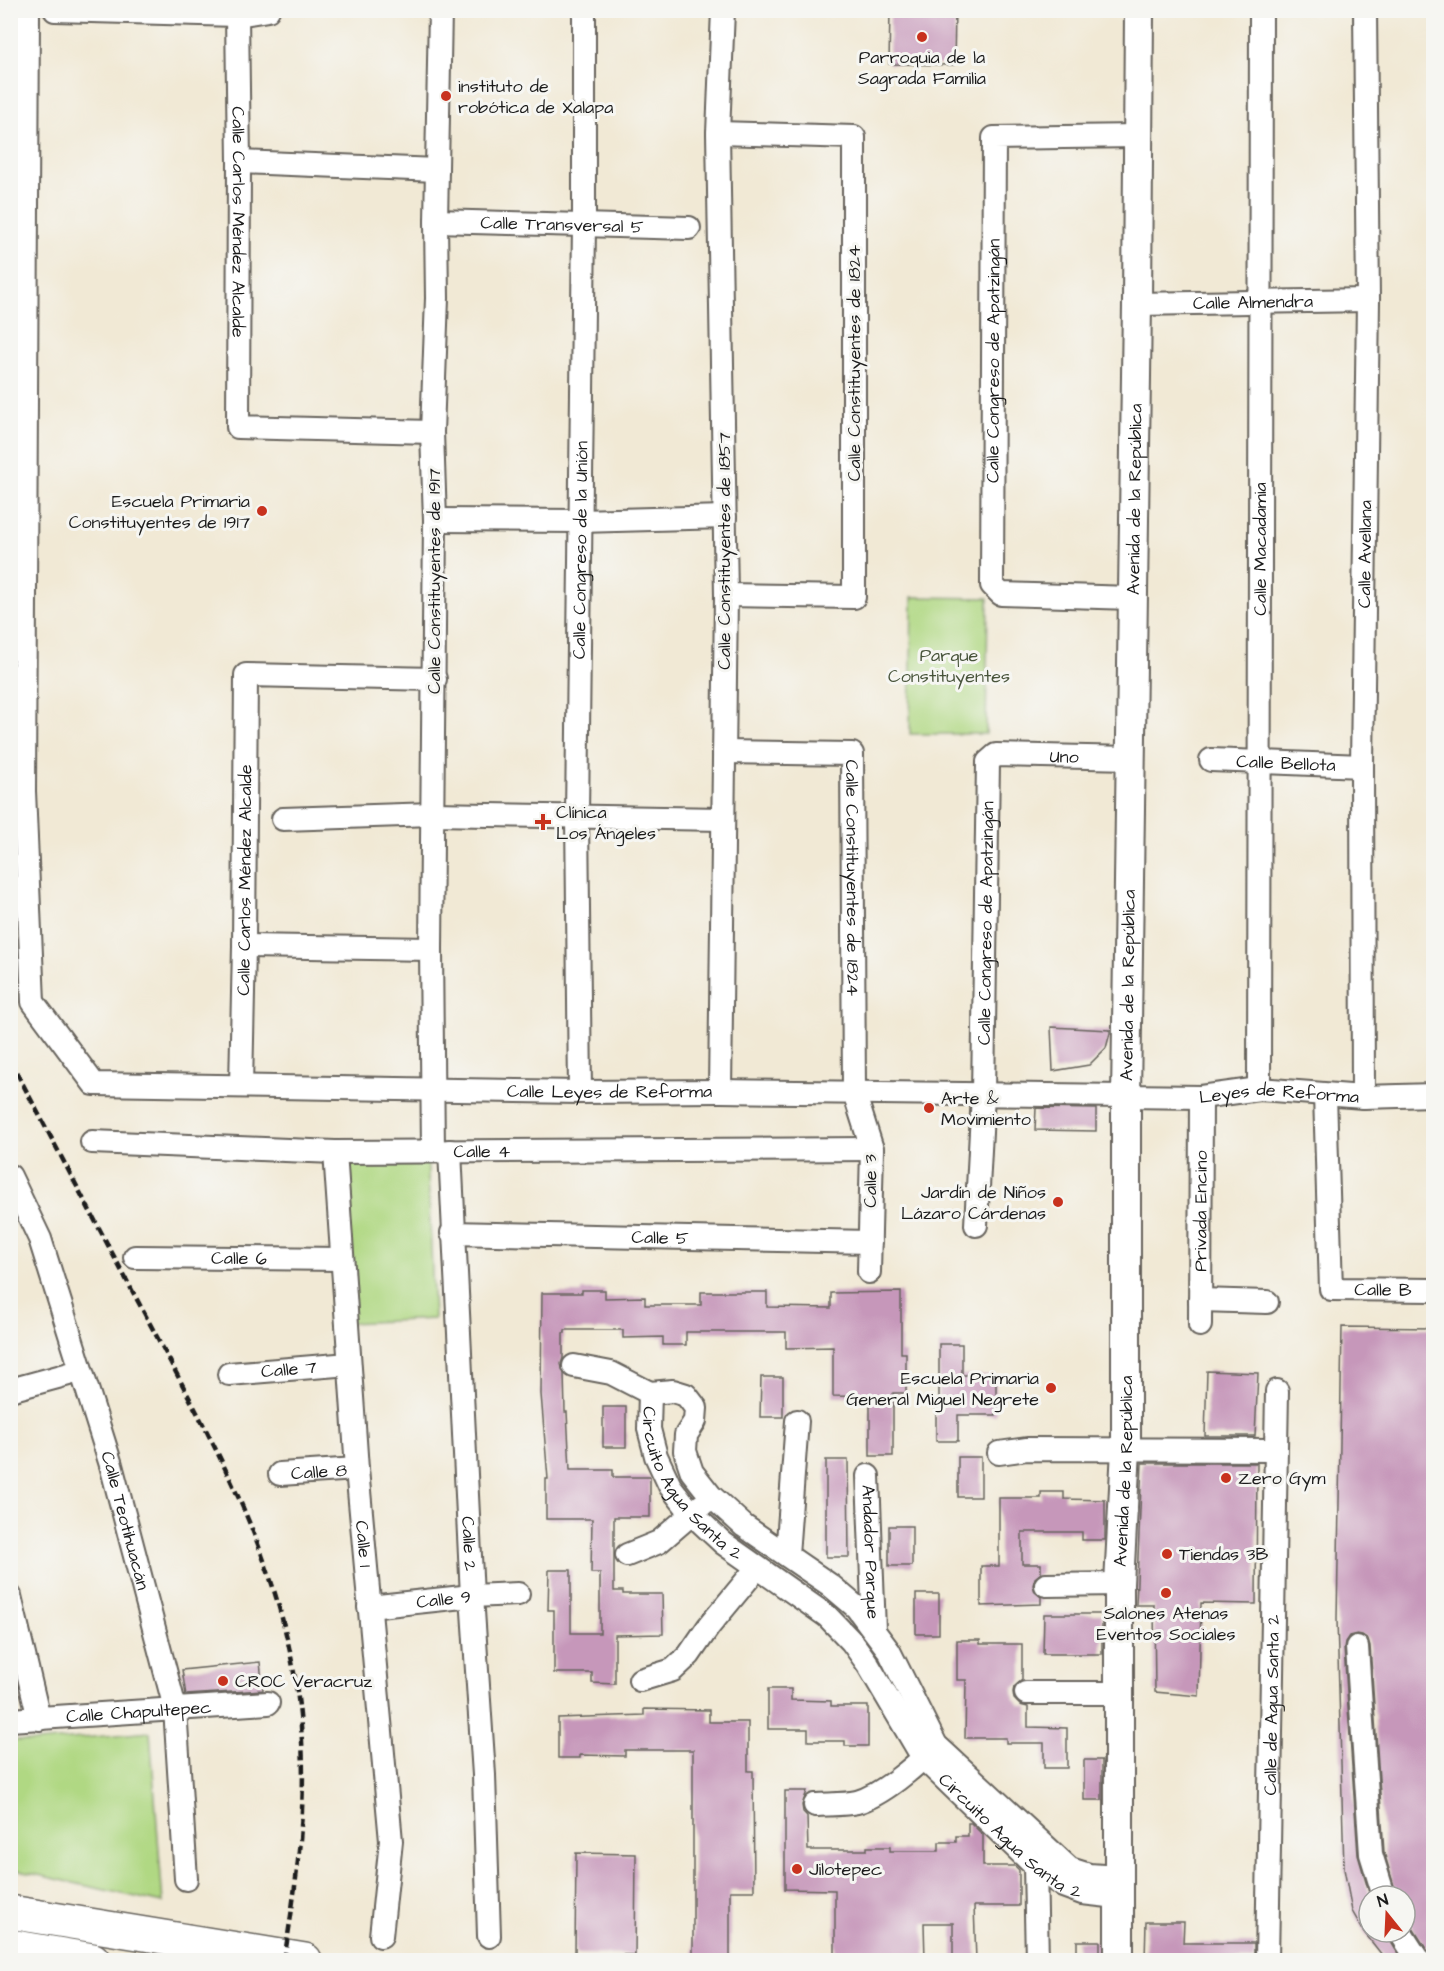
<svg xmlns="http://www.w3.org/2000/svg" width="1444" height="1971" font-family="'Architects Daughter',sans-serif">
  <rect width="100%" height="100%" fill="#f6f6f2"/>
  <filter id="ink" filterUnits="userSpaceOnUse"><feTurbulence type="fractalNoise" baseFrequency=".0167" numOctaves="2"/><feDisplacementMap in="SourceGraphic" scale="12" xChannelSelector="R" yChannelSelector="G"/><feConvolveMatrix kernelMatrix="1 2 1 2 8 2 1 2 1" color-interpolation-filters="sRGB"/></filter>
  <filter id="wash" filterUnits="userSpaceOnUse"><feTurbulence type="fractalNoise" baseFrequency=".008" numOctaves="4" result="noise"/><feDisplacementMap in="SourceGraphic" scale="24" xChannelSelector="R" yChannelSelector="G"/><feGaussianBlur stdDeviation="1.35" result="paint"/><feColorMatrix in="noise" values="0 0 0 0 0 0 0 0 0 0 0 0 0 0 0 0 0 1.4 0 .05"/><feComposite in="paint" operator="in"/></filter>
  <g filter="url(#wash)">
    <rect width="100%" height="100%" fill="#f1e9d5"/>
    <g fill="#b0d883" stroke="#667a50" stroke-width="1.5">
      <path d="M912 597 988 598 986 734H910Z"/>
      <path d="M427 1149 434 1319 349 1323 342 1153Z"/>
      <path d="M150 1732 163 1903 11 1869V1740L36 1742Z"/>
    </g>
    <g id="blocks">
      <g fill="#c697ba">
        <path d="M890 10H955L954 65 889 64Z"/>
        <path d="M1051 1027 1110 1030V1033L1106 1048 1089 1065 1053 1071Z"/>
        <path d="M1036 1108 1096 1109V1131L1035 1130Z"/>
        <path d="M582 1290H605V1298L645 1297V1305H701V1292H767V1307L831 1308V1293L901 1292V1353H906V1393H893V1456H870V1397L833 1396V1347L786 1348V1332H686V1345H663V1337L623 1338V1330H565V1333H563V1358L561 1364 564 1374 565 1412H567L570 1470H613V1477H650V1517H614V1591H623V1594H662L663 1634 615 1635V1684L592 1683V1673H554V1610H548L549 1570H571V1633H600V1573H591L592 1519H546V1479H548L541 1394 542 1293H582Z"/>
        <path d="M1342 1327 1434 1328V1960H1431L1429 1953 1411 1925 1405 1920V1896H1397L1384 1852 1370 1646 1368 1639 1362 1635 1357 1634 1349 1636 1345 1642 1344 1648 1358 1855 1370 1896 1369 1932H1387L1389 1939 1402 1960H1386L1364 1932 1352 1911 1344 1869 1337 1619Z"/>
        <path d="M939 1344H962V1375H996V1415H958V1441H936V1401H939Z"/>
        <path d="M1207 1371 1258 1373 1255 1436H1205Z"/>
        <path d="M761 1377H783V1417H760Z"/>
        <rect x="603" y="1407" width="23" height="40"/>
        <rect x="958" y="1457" width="23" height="40"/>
        <path d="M826 1460H848L849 1557H826Z"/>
        <path d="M1142 1463H1257L1256 1604 1201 1603 1199 1696 1155 1692 1154 1605H1136Z"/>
        <path d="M1041 1492H1064V1499L1105 1500V1540H1082V1532H1022V1564H1041V1573L1035 1578 1033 1585 1035 1592 1041 1597V1604L981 1606V1566H999V1498H1041Z"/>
        <rect x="889" y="1526" width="23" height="40"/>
        <rect x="916" y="1594" width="23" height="40"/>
        <path d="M1044 1614H1102V1654H1043Z"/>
        <path d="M957 1640H980V1644H1022V1680L1014 1687 1013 1692 1014 1699 1020 1705 1028 1707V1727L1067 1728V1768H1044V1743H1006V1738H965L966 1680H957Z"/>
        <path d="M260 1662 263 1690 186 1695 182 1670Z"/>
        <path d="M768 1689H791V1700L831 1701V1706H868V1746H845V1741H808V1729H768Z"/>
        <path d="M644 1709 709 1710V1722H748V1771H753L754 1891H730V1960H693V1750H625V1756L580 1755V1758H558V1718L644 1715Z"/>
        <rect x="1084" y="1760" width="18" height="40"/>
        <path d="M785 1791H807L802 1805 803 1812 807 1816 808 1850H867V1847H890V1851H939V1842H956V1836H968V1823H971L983 1835V1866H1015L1019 1870V1906H974L976 1960H953V1923H924L925 1960H835V1890L785 1889Z"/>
        <path d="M576 1853 636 1854 635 1955 575 1954Z"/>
        <path d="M1146 1922H1184L1183 1943H1254V1960H1145Z"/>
        <rect x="1077" y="1941" width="23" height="19"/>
      </g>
    </g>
  </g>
  <g filter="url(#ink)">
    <use href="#blocks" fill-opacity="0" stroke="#67645d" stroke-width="1.5"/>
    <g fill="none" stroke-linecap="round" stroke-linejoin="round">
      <defs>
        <g id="minor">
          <path id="s1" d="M28 10 24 791 33 1002 94 1084 580 1092 720 1091 1201 1097 1259 1089 1363 1097 1434 1095"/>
          <path d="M55 10 237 15 268 10"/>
          <path id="s2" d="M237 15 239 162 238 427 432 432"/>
          <path d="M718 133 854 137V597L726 595"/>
          <path d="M239 162 437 170"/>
          <path id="s3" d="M436 221 689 228"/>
          <path id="s4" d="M1137 304 1368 300"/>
          <path d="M435 520 580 521 725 517"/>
          <path id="s5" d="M1132 598 1001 594 992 585 994 138 1138 136"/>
          <path id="s6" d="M724 752 852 754 854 1092 872 1149 869 1272"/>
          <path id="s7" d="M1211 760 1362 766"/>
          <path d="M283 819 433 814 723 819"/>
          <path d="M244 946 431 949"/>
          <path id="s8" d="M241 1086 244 946 246 675 435 679"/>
          <path id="s9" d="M1259 1089 1261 10"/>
          <path d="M720 1091 726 595 718 133 723 10"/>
          <path id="s10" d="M580 1092 577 816 584 224V10"/>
          <path id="s11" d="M1325 1095 1331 1289 1434 1290"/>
          <path id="s12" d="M1363 1097 1362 766 1368 300 1365 10"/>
          <path id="s13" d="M92 1142 335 1152 872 1149"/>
          <path d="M433 1151 431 949 435 520 432 432 437 298 436 221 440 10"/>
          <path id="s14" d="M450 1151 472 1596 484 1775 489 1936"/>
          <path id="s15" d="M335 1152 357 1469 391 1841 381 1936"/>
          <path id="s16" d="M10 1176 40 1239 111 1465 175 1708 186 1879"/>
          <path id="s17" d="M976 1225 983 1094 988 762 996 755 1131 758"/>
          <path id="s18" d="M452 1233 870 1242"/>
          <path id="s19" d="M135 1257 342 1259"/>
          <path d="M1200 1300 1267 1302"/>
          <path id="s20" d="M1200 1325 1201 1097"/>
          <path d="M574 1366 611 1373 650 1393"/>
          <path id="s21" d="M229 1374 349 1364"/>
          <path d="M10 1390 80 1371"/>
          <path d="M650 1393 673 1391 686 1395 696 1408 695 1421 686 1435 685 1451 692 1472 711 1496 744 1526 830 1585 856 1607 889 1651 936 1745 1070 1869 1089 1875 1118 1877"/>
          <path id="s22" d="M650 1393 649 1429 656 1456 670 1486 692 1514 723 1543 827 1616 852 1642 867 1663 923 1758 1035 1866 1063 1886 1082 1893 1118 1897"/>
          <path d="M999 1453 1027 1449 1275 1450"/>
          <path id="s23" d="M280 1474 357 1469"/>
          <path id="s24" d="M868 1476 874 1630"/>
          <path d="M627 1555 659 1542 702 1505"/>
          <path d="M787 1555 797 1421"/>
          <path d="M1046 1585 1119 1584"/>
          <path d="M10 1596 39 1719"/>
          <path id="s25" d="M369 1607 472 1596 518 1594"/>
          <path d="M1357 1647 1371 1854 1384 1896"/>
          <path d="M640 1680 673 1670 689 1655 709 1626 757 1568"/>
          <path d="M1026 1693H1120"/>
          <path id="s26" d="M10 1720 268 1703"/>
          <path d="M815 1805C828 1804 844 1805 857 1802 882 1795 916 1766 933 1748"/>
          <path d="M1035 1866 1037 1960"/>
          <path d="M1400 1932 1418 1960"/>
          <path id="s27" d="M1267 1960 1277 1391"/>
        </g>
        <g id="major">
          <path id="s28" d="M1119 1960V1584L1126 1449V1097L1137 304 1139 10"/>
        </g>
        <g id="highway">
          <path d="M10 1912 305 1960"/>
          <path d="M10 1946 93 1960"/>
        </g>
      </defs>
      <use href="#minor" stroke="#67645d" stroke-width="26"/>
      <use href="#major" stroke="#67645d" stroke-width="32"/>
      <use href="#highway" stroke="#67645d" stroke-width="36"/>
      <use href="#minor" stroke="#fff" stroke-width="22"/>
      <use href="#major" stroke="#fff" stroke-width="28"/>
      <use href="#highway" stroke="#fff" stroke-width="33"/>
      <path stroke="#1c1c1c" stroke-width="4.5" stroke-dasharray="9 4.5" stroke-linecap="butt" d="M10 1060C59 1152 107 1244 156 1335 217 1450 276 1554 296 1685 311 1777 299 1869 284 1960"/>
    </g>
  </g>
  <g fill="#c8321e" stroke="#f6f6f2" stroke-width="2">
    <circle cx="922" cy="37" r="6"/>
    <circle cx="446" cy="96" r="6"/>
    <circle cx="262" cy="511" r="6"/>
    <path d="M540 813h6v6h6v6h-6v6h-6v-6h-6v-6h6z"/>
    <circle cx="929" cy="1108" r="6"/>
    <circle cx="1058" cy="1202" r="6"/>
    <circle cx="1051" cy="1388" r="6"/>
    <circle cx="1226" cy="1478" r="6"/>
    <circle cx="1167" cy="1554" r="6"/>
    <circle cx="1166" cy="1593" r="6"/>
    <circle cx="223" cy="1681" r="6"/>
    <circle cx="797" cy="1869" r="6"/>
  </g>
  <g text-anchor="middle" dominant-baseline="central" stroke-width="6" stroke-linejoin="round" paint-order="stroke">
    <g font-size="18" fill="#1c1c1c" stroke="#f6f6f2" text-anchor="start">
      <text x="922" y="57" text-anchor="middle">Parroquia de la<tspan x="922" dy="21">Sagrada Familia</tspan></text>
      <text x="458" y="86">instituto de<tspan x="458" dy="21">robótica de Xalapa</tspan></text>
      <text x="250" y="501" text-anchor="end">Escuela Primaria<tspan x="250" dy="21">Constituyentes de 1917</tspan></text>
      <text x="556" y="812">Clínica<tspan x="556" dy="21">Los Ángeles</tspan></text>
      <text x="941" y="1098">Arte &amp;<tspan x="941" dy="21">Movimiento</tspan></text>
      <text x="1046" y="1192" text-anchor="end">Jardín de Niños<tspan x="1046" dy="21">Lázaro Cárdenas</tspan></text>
      <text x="1039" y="1378" text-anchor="end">Escuela Primaria<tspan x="1039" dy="21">General Miguel Negrete</tspan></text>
      <text x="1238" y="1478">Zero Gym</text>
      <text x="1179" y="1554">Tiendas 3B</text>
      <text x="1166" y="1613" text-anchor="middle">Salones Atenas<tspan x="1166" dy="21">Eventos Sociales</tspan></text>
      <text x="235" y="1681">CROC Veracruz</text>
      <text x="809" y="1869">Jilotepec</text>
    </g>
    <g font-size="18" fill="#1c1c1c" stroke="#f6f6f2">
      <text stroke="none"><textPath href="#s2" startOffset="207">Calle Carlos Méndez Alcalde</textPath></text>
      <text stroke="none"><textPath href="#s3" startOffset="126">Calle Transversal 5</textPath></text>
      <text stroke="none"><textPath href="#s4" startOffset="116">Calle Almendra</textPath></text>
      <text stroke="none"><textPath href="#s5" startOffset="368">Calle Congreso de Apatzingán</textPath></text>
      <text transform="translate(854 363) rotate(-90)">Calle Constituyentes de 1824</text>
      <text stroke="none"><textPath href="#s28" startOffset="1461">Avenida de la República</textPath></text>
      <text stroke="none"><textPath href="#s9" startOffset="540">Calle Macadamia</textPath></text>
      <text stroke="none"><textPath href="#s10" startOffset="542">Calle Congreso de la Unión</textPath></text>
      <text transform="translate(724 551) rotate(-90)">Calle Constituyentes de 1857</text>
      <text stroke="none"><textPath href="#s12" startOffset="543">Calle Avellana</textPath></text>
      <text transform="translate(434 581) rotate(-90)">Calle Constituyentes de 1917</text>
      <text stroke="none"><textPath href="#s17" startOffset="542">Uno</textPath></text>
      <text stroke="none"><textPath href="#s7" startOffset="75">Calle Bellota</textPath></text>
      <text stroke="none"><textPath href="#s6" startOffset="252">Calle Constituyentes de 1824</textPath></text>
      <text stroke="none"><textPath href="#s8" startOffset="206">Calle Carlos Méndez Alcalde</textPath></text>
      <text stroke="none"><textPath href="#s17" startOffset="302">Calle Congreso de Apatzingán</textPath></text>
      <text stroke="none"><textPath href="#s28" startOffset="975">Avenida de la República</textPath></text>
      <text stroke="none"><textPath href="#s1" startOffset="1610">Calle Leyes de Reforma</textPath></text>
      <text stroke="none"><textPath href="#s1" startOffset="2280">Leyes de Reforma</textPath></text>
      <text stroke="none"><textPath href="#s13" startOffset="390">Calle 4</textPath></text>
      <text transform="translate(870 1181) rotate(-90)">Calle 3</text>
      <text stroke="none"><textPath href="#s20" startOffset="114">Privada Encino</textPath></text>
      <text stroke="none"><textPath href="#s18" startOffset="208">Calle 5</textPath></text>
      <text stroke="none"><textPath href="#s19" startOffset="104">Calle 6</textPath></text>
      <text stroke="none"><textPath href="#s11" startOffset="246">Calle B</textPath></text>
      <text stroke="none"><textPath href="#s21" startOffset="60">Calle 7</textPath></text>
      <text stroke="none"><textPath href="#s28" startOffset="489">Avenida de la República</textPath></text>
      <text stroke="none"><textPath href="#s23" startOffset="39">Calle 8</textPath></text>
      <text stroke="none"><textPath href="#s22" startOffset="105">Circuito Agua Santa 2</textPath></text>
      <text stroke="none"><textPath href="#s16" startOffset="364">Calle Teotihuacán</textPath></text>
      <text stroke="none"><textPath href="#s14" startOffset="393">Calle 2</textPath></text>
      <text stroke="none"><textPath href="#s15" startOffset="393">Calle 1</textPath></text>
      <text stroke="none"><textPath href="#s24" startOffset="76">Andador Parque</textPath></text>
      <text stroke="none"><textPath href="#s25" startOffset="75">Calle 9</textPath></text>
      <text stroke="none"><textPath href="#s27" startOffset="255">Calle de Agua Santa 2</textPath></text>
      <text stroke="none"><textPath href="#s26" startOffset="129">Calle Chapultepec</textPath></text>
      <text stroke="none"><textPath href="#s22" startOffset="592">Circuito Agua Santa 2</textPath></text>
    </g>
    <g font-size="18" fill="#48543b" stroke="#f6f6f2">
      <text x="949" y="655">Parque<tspan x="949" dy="21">Constituyentes</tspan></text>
    </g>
  </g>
  <rect width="1444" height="1971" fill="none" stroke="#f6f6f2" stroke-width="36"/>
  <g transform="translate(1387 1914) rotate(342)"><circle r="28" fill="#f6f6f2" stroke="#9f9f9c" stroke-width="1.5"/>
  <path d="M0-4.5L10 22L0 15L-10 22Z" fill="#c8321e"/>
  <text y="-9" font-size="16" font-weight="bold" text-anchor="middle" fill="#1c1c1c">N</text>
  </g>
</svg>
